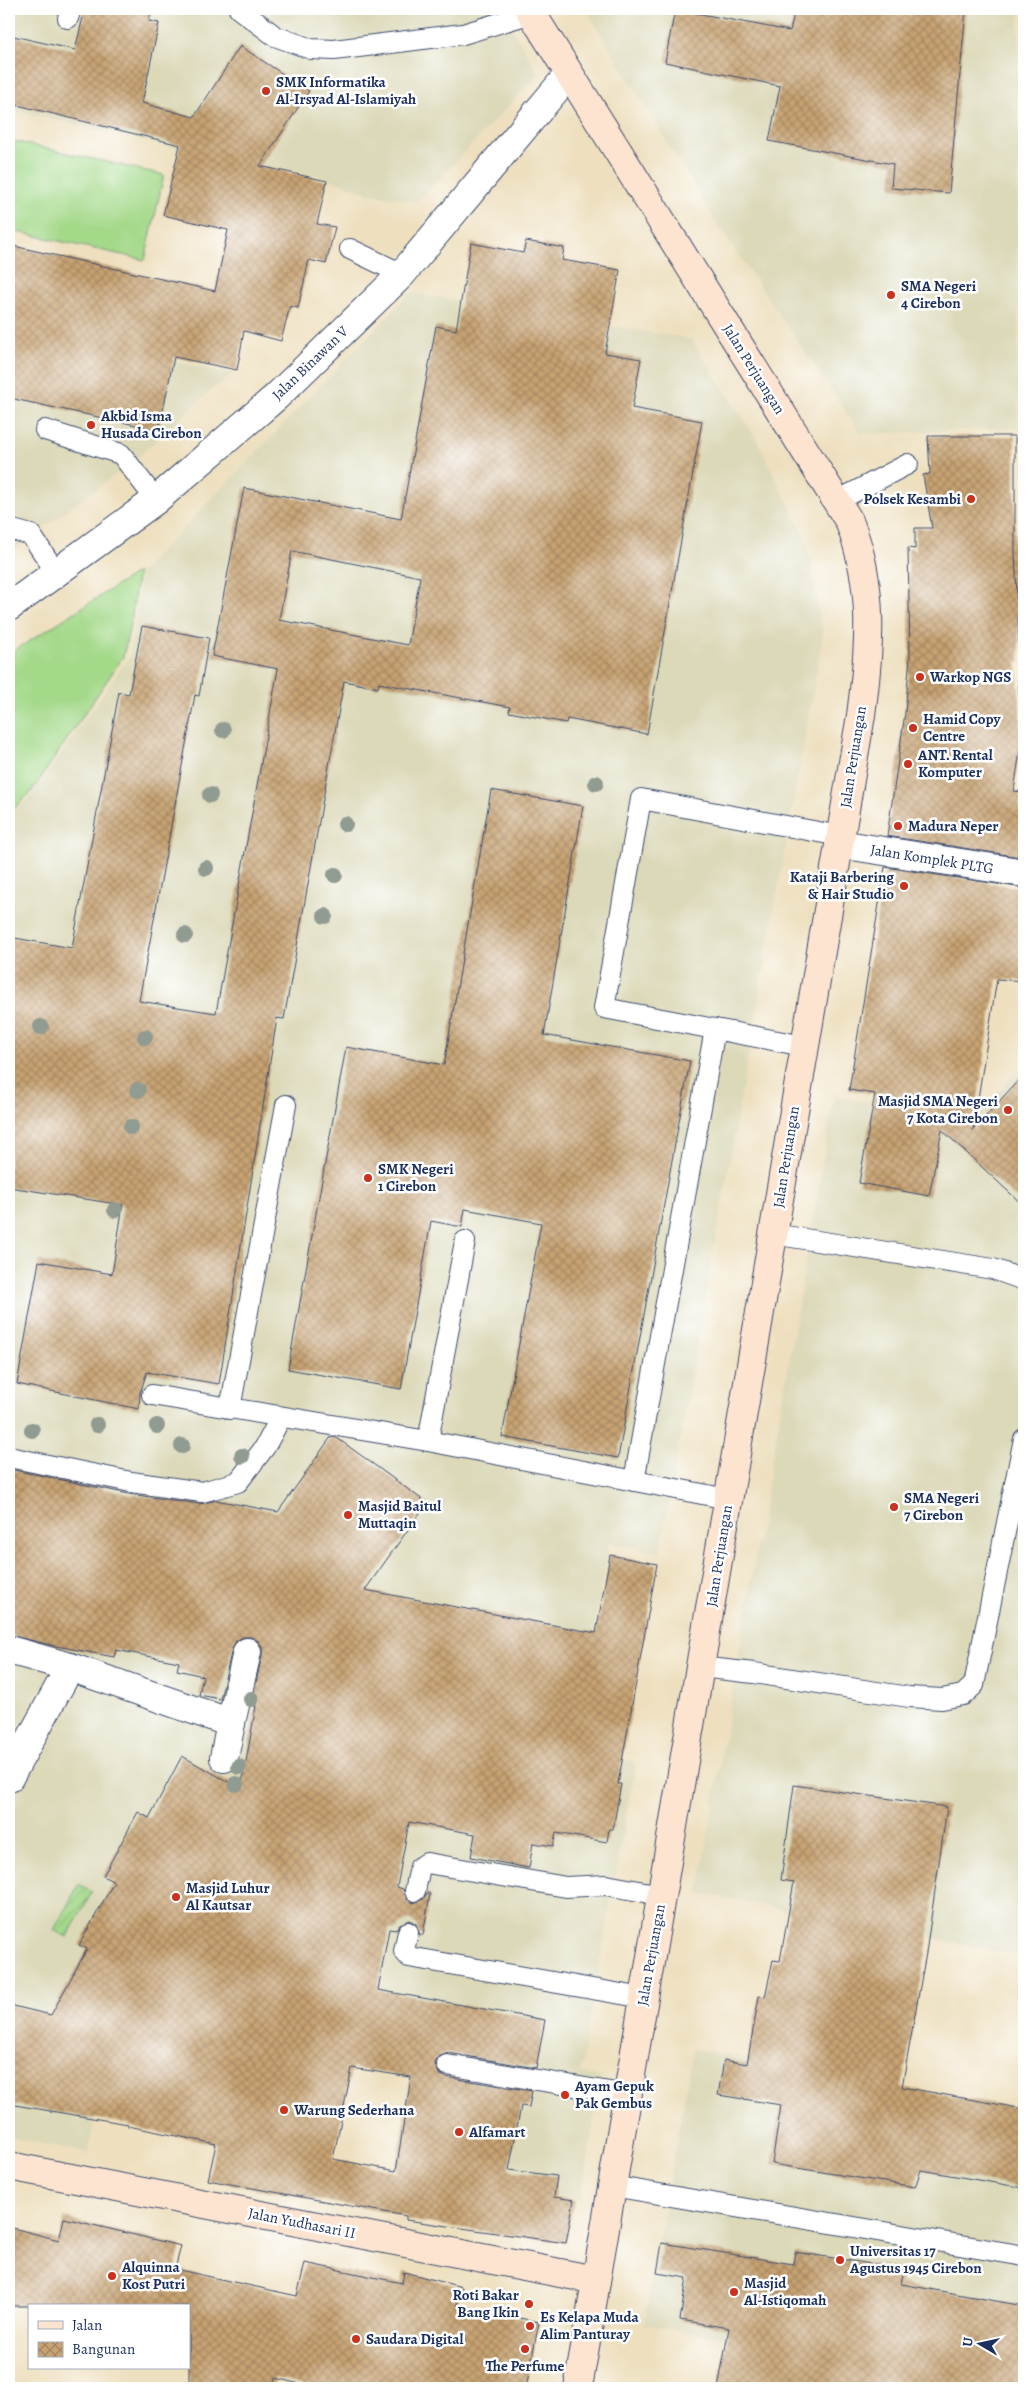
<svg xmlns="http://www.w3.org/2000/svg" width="1033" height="2397" font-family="Alegreya,serif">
  <defs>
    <pattern id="garden-furrows" width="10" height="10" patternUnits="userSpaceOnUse" patternTransform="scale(1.25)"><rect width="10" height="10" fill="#a4d98a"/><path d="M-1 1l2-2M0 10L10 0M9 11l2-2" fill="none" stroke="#8dbb7a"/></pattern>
    <pattern id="building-cross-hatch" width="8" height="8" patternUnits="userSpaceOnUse" patternTransform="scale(1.25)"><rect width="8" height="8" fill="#c8a372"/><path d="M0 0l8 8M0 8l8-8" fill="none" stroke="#a28561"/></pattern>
  </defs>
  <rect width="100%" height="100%" fill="#fff"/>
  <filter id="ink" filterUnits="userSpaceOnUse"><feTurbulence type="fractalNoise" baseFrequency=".02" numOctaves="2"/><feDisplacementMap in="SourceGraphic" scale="10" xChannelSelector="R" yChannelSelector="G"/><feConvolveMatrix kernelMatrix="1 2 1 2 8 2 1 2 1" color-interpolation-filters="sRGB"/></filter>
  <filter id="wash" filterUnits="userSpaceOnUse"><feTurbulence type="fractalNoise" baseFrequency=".0096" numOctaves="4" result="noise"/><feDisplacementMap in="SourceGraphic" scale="20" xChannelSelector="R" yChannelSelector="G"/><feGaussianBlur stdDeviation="1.12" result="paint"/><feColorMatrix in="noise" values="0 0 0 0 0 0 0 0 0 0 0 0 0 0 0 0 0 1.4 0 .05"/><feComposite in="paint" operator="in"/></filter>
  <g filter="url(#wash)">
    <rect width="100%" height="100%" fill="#eee0bf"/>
    <g fill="#dcd9b9">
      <path d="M9 9H500L539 74 417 202 371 194 326 178 244 161 238 163 9 109Z"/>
      <path d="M586 9H1019L1018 428 861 434 711 215Z"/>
      <path d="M410 293 691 339 756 438 807 542 823 635 660 1553 609 1543 574 1749 362 1711 636 1762 580 2073 601 2077 581 2200 395 2169 410 2078 113 2030 88 2153 9 2137V1539L361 1609 9 1538V818L32 794 129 657 136 617 141 572Z"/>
      <path d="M9 324 233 374 211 390 134 461 9 553Z"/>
      <path d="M1024 1063V1956L698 1893 834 1096 972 1122Z"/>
      <path d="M693 2049 1024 2109V2388H1007L644 2324Z"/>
    </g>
    <g fill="#a4d98a" stroke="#608474">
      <path d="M9 140 164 175 145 260 9 230Z"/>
      <path d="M138 572 132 616 123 657 32 791 9 814V654Z"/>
    </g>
    <path fill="url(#garden-furrows)" stroke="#608474" d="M79 1884 92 1892 67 1937 54 1930Z"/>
    <g id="blocks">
      <g fill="url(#building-cross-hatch)" fill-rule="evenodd">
        <path d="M85 9H152L149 21 159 23 142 103 194 117 240 46 309 91 260 166 327 181 317 224 335 227 326 264 309 260 298 308 290 306 281 341 244 331 237 370 174 357 159 430 9 398V245L215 291 228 230 163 215 180 145 9 103V35L75 50Z"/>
        <path d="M675 9 790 31 795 9H966L949 193 891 188 893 164 769 141 780 86 665 62Z"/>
        <path d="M526 241 564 248 562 260 620 270 605 353 641 359 632 408 702 421 647 734 567 719 566 723 509 712 510 707 379 683 378 688 344 681 284 1019 277 1018 219 1384 147 1372 140 1393 139 1409 17 1384 39 1261 112 1274 123 1205 9 1187V937L72 948 119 692 129 694 142 626 209 638 199 696 195 695 139 1001 216 1013 278 669 212 656 244 488 401 519 436 326 456 330 471 243 523 253ZM292 551 420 577 408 645 279 620Z"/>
        <path d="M928 436H1015V553L1020 662 1017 661 1022 737 1014 791 1021 792 1020 857 887 836 905 713 910 657 908 548 915 549V528H932L923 475 930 474Z"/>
        <path d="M491 790 583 806 544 1035 690 1061 618 1458 502 1437 541 1223 465 1209 462 1227 431 1221 401 1389 288 1369 346 1047 444 1065Z"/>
        <path d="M885 867 1024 888V981L997 979 973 1130 1024 1074V1206L942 1130 929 1196 859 1183 875 1094 849 1090Z"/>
        <path d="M331 1437 337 1438 427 1503 365 1590 596 1633 610 1555 657 1564 618 1784H621L613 1829H609L607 1842 556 1833 553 1846 533 1843 529 1868 471 1857 475 1834 409 1822 397 1887 403 1889 407 1899 413 1903 423 1899 427 1893 430 1894 423 1935H420L416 1924 410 1920 400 1924 396 1930 389 1929 378 1990 545 2020 536 2068 448 2053 438 2057 435 2064 439 2074 445 2077 532 2091 529 2107 521 2106 509 2170 557 2176 554 2197 574 2200 566 2243 406 2220V2216L208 2180 216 2144 128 2126V2124L9 2104V2005L51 2015 87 1949 79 1945 114 1882 103 1876 138 1812 149 1818 182 1756 241 1789 256 1706 251 1705 262 1655V1647L258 1641 251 1637H243L236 1641 232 1649 220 1699 199 1695 203 1676 177 1670 179 1662 116 1650 114 1657 51 1645 9 1635V1469L129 1494 200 1504 216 1500 278 1512ZM352 2068 411 2077 396 2171 333 2159Z"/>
        <path d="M794 1785 947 1807 926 1953 902 2087 1024 2109V2188L921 2170 915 2187 772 2164 781 2105 718 2095 724 2060 747 2064 759 1996 765 1997 773 1960 780 1961 794 1882 781 1880Z"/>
        <path d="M64 2218 181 2246 175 2269 297 2296 305 2263 402 2283 404 2272 462 2287 457 2305 539 2322 526 2388H318L275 2378 273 2388H189V2306H9V2227L59 2240Z"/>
        <path d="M662 2243 793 2264 795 2252 904 2269 901 2284 1024 2306V2388H718L729 2328 680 2320 687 2278 657 2273Z"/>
      </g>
    </g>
  </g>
  <g filter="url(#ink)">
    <use href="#blocks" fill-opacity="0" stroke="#3b4a6d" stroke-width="1"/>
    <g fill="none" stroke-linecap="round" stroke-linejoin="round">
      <defs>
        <g id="lane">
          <path d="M239 9 275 36 311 49 334 50 463 34 532 13"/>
          <path d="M68 18 71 9"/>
          <path d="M350 249 402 274"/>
          <path d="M45 430 121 454 156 500"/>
          <path d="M837 501 908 464"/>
          <path d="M9 529 31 535 56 572"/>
          <path d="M804 1046 604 1008 641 799 840 836"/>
          <path d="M773 1234 993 1269 1024 1280"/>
          <path d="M152 1395 428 1441 728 1499"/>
          <path d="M230 1409 286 1105"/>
          <path d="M428 1441 465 1241"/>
          <path d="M9 1457 131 1482 202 1492 238 1482 265 1447 281 1417"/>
          <path d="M634 1481 715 1029"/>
          <path d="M700 1667 754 1673 909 1697 942 1699 963 1695 974 1685 1024 1439"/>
          <path d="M415 1891 420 1867 427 1863 566 1887 606 1885 661 1895"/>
          <path d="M408 1932 404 1951 409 1957 644 1998"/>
          <path d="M447 2065 628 2095"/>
          <path d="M612 2186 1024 2256"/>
        </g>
        <g id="street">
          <path d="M9 607 156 500 276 397 402 274 569 74"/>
          <path d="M839 844 1024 873"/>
          <path d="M9 1650 70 1667"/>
          <path d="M231 1723 247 1652"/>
          <path d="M9 1778 70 1667 231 1723 224 1758"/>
        </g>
        <g id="secondary">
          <path d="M529 9 849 521C875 586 870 647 861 715L578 2388"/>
          <path d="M9 2166 596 2280"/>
        </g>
      </defs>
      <use href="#lane" stroke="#3b4a6d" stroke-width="22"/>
      <use href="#street" stroke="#3b4a6d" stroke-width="30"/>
      <use href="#secondary" stroke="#3b4a6d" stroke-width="30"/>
      <use href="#lane" stroke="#fff" stroke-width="20"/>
      <use href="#street" stroke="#fff" stroke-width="28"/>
      <use href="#secondary" stroke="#fde4d0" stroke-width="28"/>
    </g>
    <g fill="#909b91">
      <circle cx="223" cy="730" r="8"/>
      <circle cx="596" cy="783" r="8"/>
      <circle cx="210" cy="795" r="8"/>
      <circle cx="345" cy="824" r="8"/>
      <circle cx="206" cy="868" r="8"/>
      <circle cx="335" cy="875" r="8"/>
      <circle cx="325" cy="916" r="8"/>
      <circle cx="185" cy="935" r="8"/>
      <circle cx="41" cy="1027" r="8"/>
      <circle cx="145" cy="1037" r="8"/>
      <circle cx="138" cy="1090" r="8"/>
      <circle cx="131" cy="1127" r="8"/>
      <circle cx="115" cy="1210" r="8"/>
      <circle cx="97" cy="1425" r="8"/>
      <circle cx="157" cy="1426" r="8"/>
      <circle cx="32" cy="1430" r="8"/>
      <circle cx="182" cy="1446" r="8"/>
      <circle cx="242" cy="1456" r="8"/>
      <circle cx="251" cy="1699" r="8"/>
      <circle cx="239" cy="1767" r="8"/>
      <circle cx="236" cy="1784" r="8"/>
    </g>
  </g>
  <g fill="#c8321e" stroke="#fff" stroke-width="2">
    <circle cx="266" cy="91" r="5"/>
    <circle cx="891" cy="295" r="5"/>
    <circle cx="91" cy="425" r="5"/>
    <circle cx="971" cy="499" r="5"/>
    <circle cx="920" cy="677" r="5"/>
    <circle cx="913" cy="728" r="5"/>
    <circle cx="908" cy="764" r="5"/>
    <circle cx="898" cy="826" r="5"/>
    <circle cx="904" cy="886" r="5"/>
    <circle cx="1008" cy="1110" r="5"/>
    <circle cx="368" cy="1178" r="5"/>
    <circle cx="894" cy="1507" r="5"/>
    <circle cx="348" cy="1515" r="5"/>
    <circle cx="176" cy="1897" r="5"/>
    <circle cx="565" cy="2095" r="5"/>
    <circle cx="284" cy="2110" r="5"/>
    <circle cx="459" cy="2132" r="5"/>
    <circle cx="840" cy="2260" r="5"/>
    <circle cx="112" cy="2276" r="5"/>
    <circle cx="734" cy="2292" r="5"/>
    <circle cx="529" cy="2304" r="5"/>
    <circle cx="530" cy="2326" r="5"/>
    <circle cx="356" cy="2339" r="5"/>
    <circle cx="525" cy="2349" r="5"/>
  </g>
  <g text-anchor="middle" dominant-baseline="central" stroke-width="5" stroke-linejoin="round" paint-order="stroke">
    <g font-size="15" font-weight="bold" fill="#1b2f5e" stroke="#fff" text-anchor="start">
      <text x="276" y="82">SMK Informatika<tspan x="276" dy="17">Al-Irsyad Al-Islamiyah</tspan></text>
      <text x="901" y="286">SMA Negeri<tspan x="901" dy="17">4 Cirebon</tspan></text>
      <text x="101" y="416">Akbid Isma<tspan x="101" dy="17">Husada Cirebon</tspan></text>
      <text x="961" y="499" text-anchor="end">Polsek Kesambi</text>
      <text x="930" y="677">Warkop NGS</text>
      <text x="923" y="719">Hamid Copy<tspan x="923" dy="17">Centre</tspan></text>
      <text x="918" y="755">ANT. Rental<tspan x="918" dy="17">Komputer</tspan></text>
      <text x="908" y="826">Madura Neper</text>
      <text x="894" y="877" text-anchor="end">Kataji Barbering<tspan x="894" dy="17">&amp; Hair Studio</tspan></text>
      <text x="998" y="1101" text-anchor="end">Masjid SMA Negeri<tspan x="998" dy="17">7 Kota Cirebon</tspan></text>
      <text x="378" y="1169">SMK Negeri<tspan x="378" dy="17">1 Cirebon</tspan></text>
      <text x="904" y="1498">SMA Negeri<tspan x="904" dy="17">7 Cirebon</tspan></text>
      <text x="358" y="1506">Masjid Baitul<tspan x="358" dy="17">Muttaqin</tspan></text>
      <text x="186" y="1888">Masjid Luhur<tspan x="186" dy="17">Al Kautsar</tspan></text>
      <text x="575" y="2086">Ayam Gepuk<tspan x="575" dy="17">Pak Gembus</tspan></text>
      <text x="294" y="2110">Warung Sederhana</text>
      <text x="469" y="2132">Alfamart</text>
      <text x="850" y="2251">Universitas 17<tspan x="850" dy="17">Agustus 1945 Cirebon</tspan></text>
      <text x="122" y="2267">Alquinna<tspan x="122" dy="17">Kost Putri</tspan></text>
      <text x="744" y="2283">Masjid<tspan x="744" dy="17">Al-Istiqomah</tspan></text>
      <text x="519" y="2295" text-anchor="end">Roti Bakar<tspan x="519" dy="17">Bang Ikin</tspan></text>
      <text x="540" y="2317">Es Kelapa Muda<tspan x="540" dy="17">Alim Panturay</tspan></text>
      <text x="366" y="2339">Saudara Digital</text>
      <text x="525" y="2366" text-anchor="middle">The Perfume</text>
    </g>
    <g font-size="15" fill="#1b2f5e" stroke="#fff">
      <text transform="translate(310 363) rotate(-44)">Jalan Binawan V</text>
      <text transform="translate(754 369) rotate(58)">Jalan Perjuangan</text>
      <text transform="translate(853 757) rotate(-81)">Jalan Perjuangan</text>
      <text transform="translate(932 859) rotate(9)">Jalan Komplek PLTG</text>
      <text transform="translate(786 1157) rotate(-81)">Jalan Perjuangan</text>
      <text transform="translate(719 1556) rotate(-81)">Jalan Perjuangan</text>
      <text transform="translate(651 1955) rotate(-80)">Jalan Perjuangan</text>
      <text transform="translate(302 2223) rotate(11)">Jalan Yudhasari II</text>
    </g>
  </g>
  <rect width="1033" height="2397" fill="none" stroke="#fff" stroke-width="30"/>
  <rect x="28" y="2304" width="162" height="65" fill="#ffffff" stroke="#a4acbf"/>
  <rect x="38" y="2321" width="25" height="8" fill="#fde4d0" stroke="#a4acbf"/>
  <text x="72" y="2330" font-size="15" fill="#1b2f5e">Jalan</text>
  <rect x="38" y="2342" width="25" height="15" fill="url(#building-cross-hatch)" stroke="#a4acbf"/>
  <text x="72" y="2354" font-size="15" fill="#1b2f5e">Bangunan</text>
  <g transform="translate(980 2344) rotate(279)" stroke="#ffffff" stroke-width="4" paint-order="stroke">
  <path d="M0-4L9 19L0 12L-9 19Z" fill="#1b2f5e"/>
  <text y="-8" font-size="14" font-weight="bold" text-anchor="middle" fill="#1b2f5e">U</text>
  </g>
</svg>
